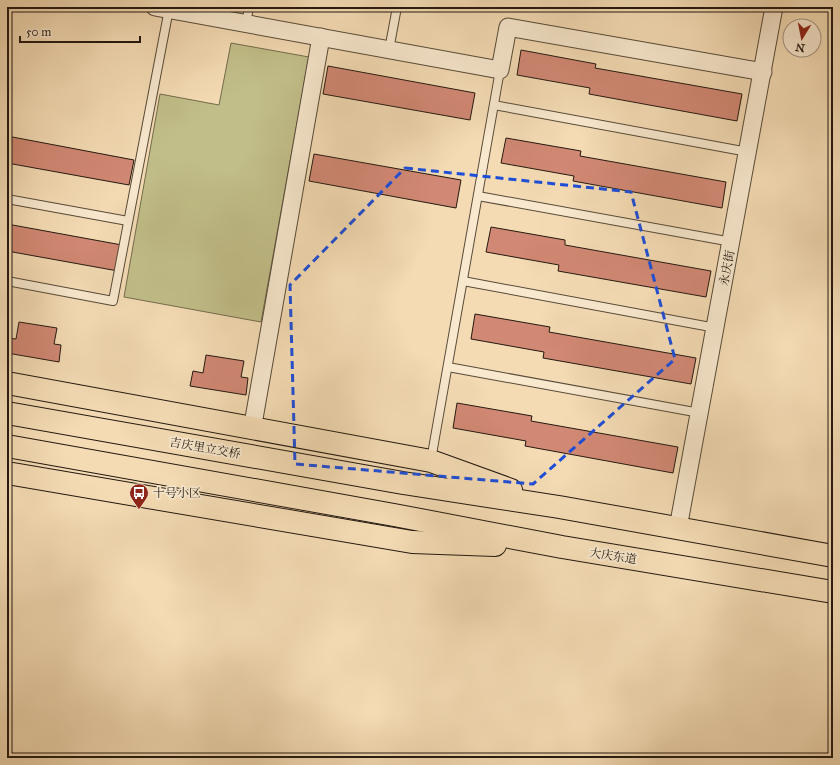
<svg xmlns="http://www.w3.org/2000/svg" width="840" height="765" font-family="'IM FELL Great Primer','Noto Serif SC',serif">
  <rect width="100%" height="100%" fill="#f4dbb4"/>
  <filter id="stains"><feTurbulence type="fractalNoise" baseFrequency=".005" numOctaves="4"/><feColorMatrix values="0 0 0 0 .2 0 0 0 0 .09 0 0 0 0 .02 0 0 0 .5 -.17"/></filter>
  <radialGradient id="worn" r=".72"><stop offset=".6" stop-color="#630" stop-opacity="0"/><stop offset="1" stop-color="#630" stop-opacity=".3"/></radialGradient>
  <path fill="#c1be89" stroke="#726c4c" d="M231 43 309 57 261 322 124 297 160 94 219 105Z"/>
  <g fill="#d18874" stroke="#231910">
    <path d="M521 50 596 64 595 68 742 94 737 121 589 94 590 88 517 75Z"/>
    <path d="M328 66 475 93 470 120 323 94Z"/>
    <path d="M7 136 134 160 129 185 7 163Z"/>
    <path d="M506 138 581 151 580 156 726 182 722 208 573 181 574 176 501 163Z"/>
    <path d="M314 154 461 180 456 208 309 181Z"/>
    <path d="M7 224 122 245 118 271 7 251Z"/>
    <path d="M491 227 565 240V245L711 271 706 297 558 271 559 265 486 252Z"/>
    <path d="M475 314 550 327 549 332 696 358 691 384 543 358 544 352 471 339Z"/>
    <path d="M19 322 57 328 54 344 61 345 59 362 7 353V338L16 339Z"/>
    <path d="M206 355 244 361 241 377 248 378 246 395 190 386 193 371 203 373Z"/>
    <path d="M457 403 532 416 531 421 678 447 673 473 525 446 526 441 453 428Z"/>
  </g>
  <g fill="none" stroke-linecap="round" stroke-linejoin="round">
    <defs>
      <g id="lane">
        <path d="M246 24 249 7"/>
        <path d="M389 50 397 7"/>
        <path d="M494 105 748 152"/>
        <path d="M478 196 732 242"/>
        <path d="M7 199 128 221"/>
        <path d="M7 281 113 301 169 9"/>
        <path d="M463 281 716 328"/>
        <path d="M448 367 700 413"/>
        <path d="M431 460 500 70"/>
      </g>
      <g id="street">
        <path d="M155 7 500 70 508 27 763 72"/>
        <path d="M252 430 321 37"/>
        <path d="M678 528 774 7"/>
      </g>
      <g id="primary">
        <path d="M7 383 431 461 511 490"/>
        <path d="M7 413 403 483 559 507 833 556"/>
        <path d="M7 446 394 515 562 547 833 592"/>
        <path d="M7 473 412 542 495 545"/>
      </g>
    </defs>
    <use href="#lane" stroke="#574a39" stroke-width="10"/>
    <use href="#street" stroke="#574a39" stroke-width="19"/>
    <use href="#primary" stroke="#231910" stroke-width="24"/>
    <use href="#lane" stroke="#f8e8ce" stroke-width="8"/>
    <use href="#street" stroke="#f8e8ce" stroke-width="17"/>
    <use href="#primary" stroke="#f4dbb4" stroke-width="22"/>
  </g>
  <path fill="none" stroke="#1d4ed8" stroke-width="3" stroke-dasharray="8 5" stroke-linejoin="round" d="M405 168 631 192 675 359 533 484 295 464 290 285Z"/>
  <defs>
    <symbol id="bus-pin" viewBox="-11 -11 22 30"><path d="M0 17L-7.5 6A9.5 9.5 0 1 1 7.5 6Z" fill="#8f2418" stroke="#f8e8ce"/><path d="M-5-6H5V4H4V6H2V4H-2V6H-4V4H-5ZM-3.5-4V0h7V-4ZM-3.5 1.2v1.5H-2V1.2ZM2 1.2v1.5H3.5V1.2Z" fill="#fff"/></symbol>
  </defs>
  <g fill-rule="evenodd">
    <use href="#bus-pin" x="128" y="482" width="22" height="30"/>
  </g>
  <g text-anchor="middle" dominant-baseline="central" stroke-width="3.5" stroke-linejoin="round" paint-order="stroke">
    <g font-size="12" fill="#231910" stroke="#f8e8ce">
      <text transform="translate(727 268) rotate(-79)">永庆街</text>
      <text transform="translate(205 448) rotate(10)">吉庆里立交桥</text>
      <text transform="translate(613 556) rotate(9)">大庆东道</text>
    </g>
    <g font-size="12" fill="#231910" stroke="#f8e8ce" text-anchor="start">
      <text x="153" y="493">十号小区</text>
    </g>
  </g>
  <rect width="840" height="765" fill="none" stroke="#f4dbb4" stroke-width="24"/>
  <rect x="8" y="8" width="824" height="749" fill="none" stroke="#231910" stroke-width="2"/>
  <rect x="12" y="12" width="816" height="741" fill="none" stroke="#231910"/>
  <g transform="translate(802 38) rotate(190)"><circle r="19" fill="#f8e8ce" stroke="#a39582"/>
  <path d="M0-3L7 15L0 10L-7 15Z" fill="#8f2418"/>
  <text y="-6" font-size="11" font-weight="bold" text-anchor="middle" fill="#231910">N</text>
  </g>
  <path d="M20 36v6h120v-6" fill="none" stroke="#231910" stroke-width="2"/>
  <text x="26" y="36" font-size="12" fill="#231910" stroke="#f8e8ce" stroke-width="3" paint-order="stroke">50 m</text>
  <rect width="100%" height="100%" filter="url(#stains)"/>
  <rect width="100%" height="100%" fill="url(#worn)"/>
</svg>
